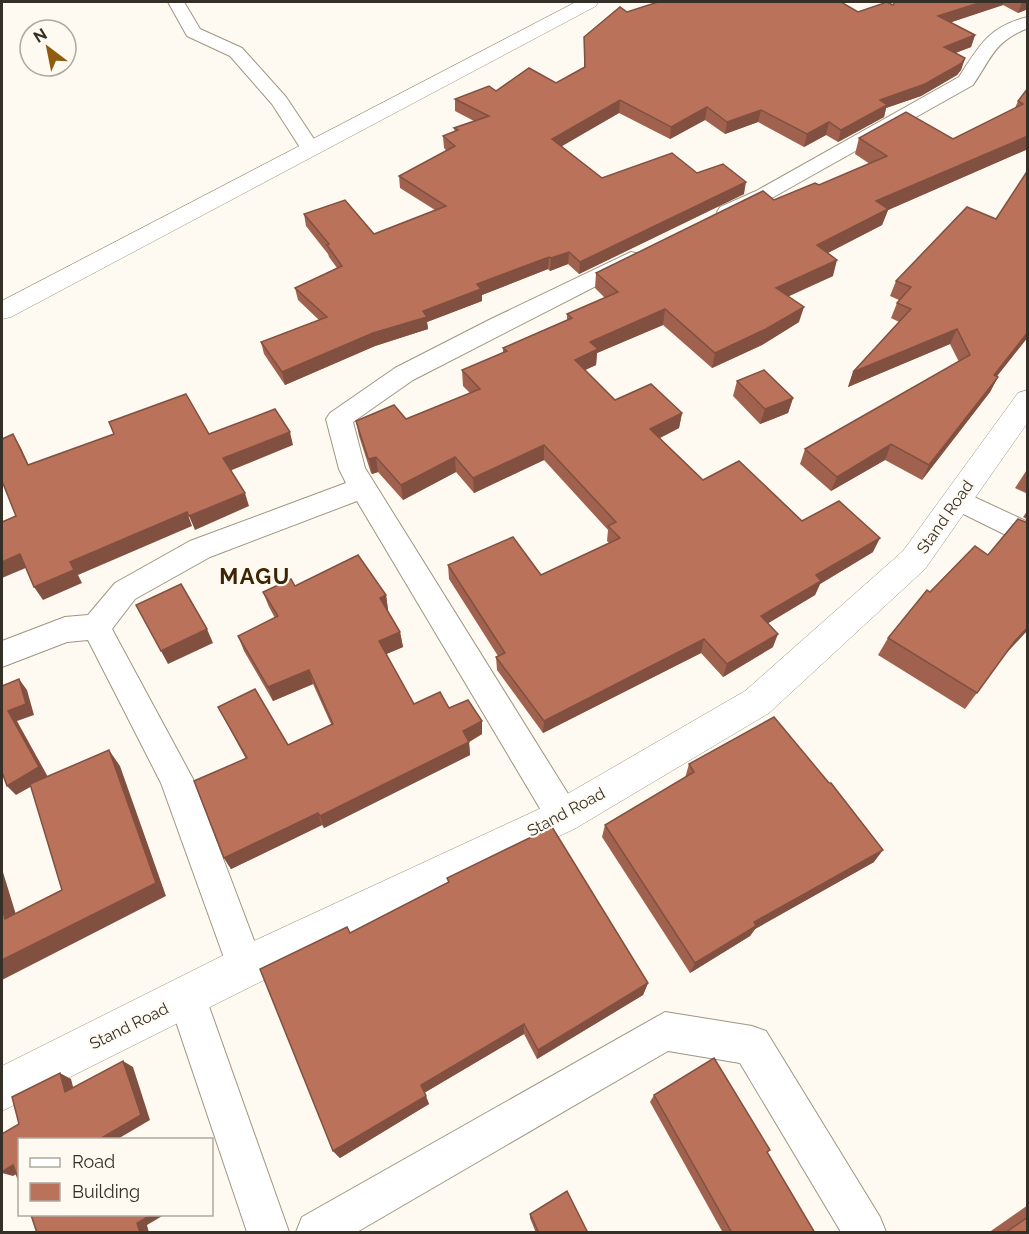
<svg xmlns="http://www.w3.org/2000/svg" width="1029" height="1234" font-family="Raleway,sans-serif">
  <rect width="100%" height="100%" fill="#fefaf1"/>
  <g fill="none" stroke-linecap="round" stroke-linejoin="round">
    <defs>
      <g id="minor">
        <path d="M168 2H184L200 29 242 48 286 97 320 148 317 152H303L272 104 230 56 187 36Z"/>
        <path d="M1028 17V28C994 42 992 57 973 85L770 199 736 217 728 218 720 217 717 212 720 207 756 191 959 77C979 46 989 26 1028 17Z"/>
        <path d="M631 252 639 254 642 259 639 264 413 380 353 422 365 468 575 805 580 816 575 827 563 832 551 827 357 501 210 557 135 599 112 629 193 779 264 967 258 980 245 986 232 980 161 783 88 640 67 642 2 667V641L65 617 88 615 115 583 190 541 346 483 339 469 326 419 330 413 395 368 491 319Z"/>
        <path d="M957 489 1028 522V546L947 506 943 499 947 492Z"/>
        <path d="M187 979 200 985 206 998 289 1232H247L168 998 174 985Z"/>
        <path d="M665 1012 752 1026 766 1031 880 1217 886 1232H841L740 1063 668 1051 357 1232H296L302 1217Z"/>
      </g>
      <path id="secondary" d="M1028 390V422L925 569 769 713 576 828 260 982 2 1111V1066L230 952 550 804 745 691 903 551 1018 393Z"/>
      <path id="trunk" d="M576 2H598L596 6 11 317 2 319V301Z"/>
    </defs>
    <use href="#minor" stroke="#9f9581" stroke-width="2"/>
    <use href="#secondary" stroke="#9f9581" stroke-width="1"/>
    <use href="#trunk" stroke="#9f9581" stroke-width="1"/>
    <use href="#minor" fill="#fff" fill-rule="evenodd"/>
    <use href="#secondary" fill="#fff" fill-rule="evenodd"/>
    <use href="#trunk" fill="#fff" fill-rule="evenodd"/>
  </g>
  <g fill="#a0624e">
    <path d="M895 2H1028V9L1018 13 1003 5 951 22 975 35 971 47 955 53 965 58 961 70 957 75 921 96 886 108 884 117 838 142 826 135 804 147 758 122 725 134 705 120 670 139 619 113 561 146 602 178 697 173 744 194 579 274 568 264 550 271 548 269 482 295V301L427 322 428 329 375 346 285 385 264 354 261 342 319 320 298 300 295 288 337 268 329 257 328 254 306 226 304 214 374 234 435 210 400 188 399 176 447 151 444 148 443 136 455 132 454 128 474 121 455 111V99L496 91 556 83 584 67V37L627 12H858L893 5Z"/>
    <path d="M1028 88V149L888 210 882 225 828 253 833 276 788 296 799 322 762 345 712 368 663 325 597 353 596 365 585 370 615 400 682 413 679 428 660 438 703 480 802 521 873 552 820 584 815 595 768 623 773 647 723 677 701 653 543 733 497 670 496 657 498 656 449 579 448 565 541 575 609 543 607 541 608 530 544 460 474 493 456 472 403 500 378 472 372 474 371 473 359 436 356 421 406 419 470 393 463 386 462 370 503 353V348L567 320V314L605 298 595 288 596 273 774 200 819 185 870 164 855 154 859 138 953 139 1015 108 1018 101Z"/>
    <path d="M996 219 1028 337 997 376 998 377 990 392 922 480 885 460 831 491 800 464 805 449 959 362 950 344 848 387 853 372 899 322 891 318 897 303 899 300 890 296 896 281Z"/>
    <path d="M737 381 793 398 788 413 760 424 733 396Z"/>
    <path d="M1028 468V494L1015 488Z"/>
    <path d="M1028 510V520L1023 517Z"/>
    <path d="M988 555 1002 659 965 709 878 655 888 638 930 592Z"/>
    <path d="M295 586 386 595 388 610H387L400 632 403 647 386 654 414 704 449 708 482 734 469 742 470 755 324 828 322 825 231 869 224 858 246 759 218 707 288 745 331 724 313 684 273 701 244 651 238 636 275 618 269 607 263 592Z"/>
    <path d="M689 764 874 862 755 929 750 936 690 973 602 837 605 825 685 778Z"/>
    <path d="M447 878 648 983 643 995 537 1059 524 1034 424 1093 429 1104 340 1158 333 1151 350 933 448 882Z"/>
    <path d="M654 1095 767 1152 815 1233H723L650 1102Z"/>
    <path d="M1028 1205V1233H988Z"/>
    <path d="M530 1214 588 1233H536L530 1218Z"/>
  </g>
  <g fill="#825040">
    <path d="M982 2H1004L1003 5 934 28 938 16Z"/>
    <path d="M1022 2H1028V9L1018 13Z"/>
    <path d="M975 35 971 47 940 59 944 47Z"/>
    <path d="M965 58 961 70 957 75 921 96 886 108 884 117 838 142 841 130 880 100Z"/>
    <path d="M620 100 619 113 552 152V139Z"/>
    <path d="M707 107 705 120 670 139 671 127Z"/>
    <path d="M761 110 758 122 725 134 727 122Z"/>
    <path d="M829 122 826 135 804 147 807 134Z"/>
    <path d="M1028 136V149L888 210 882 225 812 261 817 245 876 201Z"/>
    <path d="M746 182 744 194 579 274 580 262Z"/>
    <path d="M569 252 568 264 550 271 551 258Z"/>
    <path d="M549 257 548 269 482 295V301L427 322 428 329 375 346 285 385 282 372 423 311 477 284Z"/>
    <path d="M837 260 833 276 772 304 776 288Z"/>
    <path d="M804 307 799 322 762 345 712 368 715 353Z"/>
    <path d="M665 309 663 325 597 353 596 365 574 375 575 360 590 342Z"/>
    <path d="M957 329 950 344 848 387 853 372Z"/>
    <path d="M1028 332V337L986 390 994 375Z"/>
    <path d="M998 377 990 392 922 480 929 465Z"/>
    <path d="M793 398 788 413 760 424 765 409Z"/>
    <path d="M682 413 679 428 648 444 650 429Z"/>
    <path d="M290 432 293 445 227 472 223 458Z"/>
    <path d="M13 434 21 448 35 479 28 465Z"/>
    <path d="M891 444 885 460 831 491 837 477Z"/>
    <path d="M544 445V460L474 493 473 478Z"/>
    <path d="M376 457 378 472 372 474 369 459Z"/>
    <path d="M455 457 456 472 403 500 401 485Z"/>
    <path d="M245 493 249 506 195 530 189 516Z"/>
    <path d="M187 512 192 526 78 575 82 583 43 600 34 587 70 562Z"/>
    <path d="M880 538 873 552 820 584 815 595 757 630 761 616 816 575Z"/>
    <path d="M20 554 28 567 2 578V562Z"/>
    <path d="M386 595 388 610 383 613 380 598Z"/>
    <path d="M1028 627V630L1001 659 1014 642Z"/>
    <path d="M207 629 213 643 168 664 161 651Z"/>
    <path d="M400 632 403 647 382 656 379 641Z"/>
    <path d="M778 634 773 647 723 677 727 664Z"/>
    <path d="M704 639 701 653 543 733 544 721Z"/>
    <path d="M309 670 313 684 273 701 268 687Z"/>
    <path d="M19 679 27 690 34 715 17 721 48 777 16 795 7 786 8 711Z"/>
    <path d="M482 721V734L464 745 463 731Z"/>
    <path d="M469 742 470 755 324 828 320 816Z"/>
    <path d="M109 750 120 766 166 896 2 980V960L156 883Z"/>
    <path d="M318 813 322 825 231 869 224 858Z"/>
    <path d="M883 850 874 862 755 929 750 936 690 973 695 963 754 922Z"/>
    <path d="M2 869 21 931 5 919 2 907Z"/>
    <path d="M648 983 643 995 537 1059 538 1050Z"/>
    <path d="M524 1024V1034L424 1093 421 1085Z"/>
    <path d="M123 1061 133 1067 150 1120 116 1140H98Z"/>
    <path d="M60 1073 71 1079 76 1098 65 1092Z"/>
    <path d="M426 1096 429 1104 340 1158 333 1151Z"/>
    <path d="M13 1165 20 1172 13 1176 2 1173V1172Z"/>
    <path d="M151 1215H164L147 1225 149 1233H140L137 1223Z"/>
  </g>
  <g fill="#ba725b" stroke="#825040" stroke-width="1.5">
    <path d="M658 2H841L858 12 887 2 893 5 895 2H982L938 16 975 35 944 47 965 58 962 63 925 84 880 100 887 105 841 130 829 122 807 134 761 110 727 122 707 107 671 127 620 100 552 139 602 178 672 153 697 173 723 164 746 182 580 262 569 252 551 258 549 257 477 284 481 289 423 311 427 317 373 333 282 372 261 342 327 317 295 288 342 266 327 245 329 244 304 214 345 200 374 234 446 206 399 176 455 146 443 136 458 130 454 128 489 116 455 99 489 86 496 91 529 68 556 83 585 67 584 37 620 7 627 12Z"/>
    <path d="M1028 88V136L876 201 888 209 817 245 837 260 776 288 804 307 766 329 715 353 665 309 590 342 598 349 575 360 615 400 651 384 682 413 650 429 703 480 739 461 802 521 839 501 880 538 816 575 821 581 761 616 778 634 727 664 704 639 544 721 496 657 505 653 448 565 513 537 541 575 620 538 608 526 616 522 544 445 473 478 455 457 401 485 376 457 369 459 368 458 356 421 394 405 406 419 480 389 462 370 507 351 503 348 572 318 567 314 618 292 596 273 763 191 774 200 815 183 819 185 887 156 859 138 906 112 953 139 1023 104 1018 101Z"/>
    <path d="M1028 170V332L994 375 998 377 929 465 891 444 837 477 805 449 970 355 957 329 853 372 911 309 897 303 911 287 896 281 967 207 996 219Z"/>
    <path d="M764 370 793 398 765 409 737 381Z"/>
    <path d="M186 394 209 434 275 409 290 432 223 458 245 493 189 516 187 512 70 562 74 570 34 587 20 554 2 562V522L16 516 2 481V439L13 434 28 465 114 434 109 422Z"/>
    <path d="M1018 519 1028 523V627L1014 642 977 693 888 638 927 590 930 592 975 546 988 555Z"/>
    <path d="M358 555 386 595 380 598 400 632 379 641 414 704 440 692 449 708 468 700 482 721 463 731 469 742 320 816 318 813 224 858 194 781 247 758 218 707 255 689 288 745 333 724 309 670 268 687 238 636 278 616 263 592 291 579 295 586Z"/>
    <path d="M181 584 207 629 161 651 136 605Z"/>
    <path d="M19 679 26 704 8 711 39 767 7 786 2 772V686Z"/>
    <path d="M774 717 829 783H831L883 850 754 922 756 926 695 963 605 825 694 772 689 764Z"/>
    <path d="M109 750 156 883 2 960V907L5 919 62 890 30 784Z"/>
    <path d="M552 827 648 983 538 1050 524 1024 421 1085 426 1096 333 1151 260 969 347 927 350 933 449 882 447 878Z"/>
    <path d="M714 1058 770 1150 767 1152 815 1233H732L654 1095Z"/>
    <path d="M123 1061 141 1115 98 1140H20V1184L13 1165 2 1172V1134L19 1124 12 1097 60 1073 65 1092Z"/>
    <path d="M567 1191 588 1233H539L530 1214Z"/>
    <path d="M31 1215H76L77 1216 79 1215H151L137 1223 140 1233H37Z"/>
    <path d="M1028 1217V1233H1005Z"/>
  </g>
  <g text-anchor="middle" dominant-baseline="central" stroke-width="4.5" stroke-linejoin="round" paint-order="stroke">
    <g font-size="16" fill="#343027" stroke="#fefaf1">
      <text transform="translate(945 517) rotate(-55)">Stand Road</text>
      <text transform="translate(566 812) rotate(-28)">Stand Road</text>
      <text transform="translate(129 1026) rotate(-26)">Stand Road</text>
    </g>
    <g font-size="22" font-weight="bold" letter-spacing="1.5" fill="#3d2402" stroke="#fefaf1">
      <text x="255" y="576">MAGU</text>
    </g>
  </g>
  <rect width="1029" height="1234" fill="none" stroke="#343027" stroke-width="6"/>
  <rect x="18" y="1138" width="195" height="78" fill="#fefaf1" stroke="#ada9a0" stroke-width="1.5"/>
  <rect x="30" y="1158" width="30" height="9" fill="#ffffff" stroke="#ada9a0" stroke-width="1.5"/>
  <text x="72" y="1168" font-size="18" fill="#343027">Road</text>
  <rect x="30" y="1183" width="30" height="18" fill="#ba725b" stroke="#ada9a0" stroke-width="1.5"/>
  <text x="72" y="1198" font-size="18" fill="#343027">Building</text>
  <g transform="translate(48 48) rotate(328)"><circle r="28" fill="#fefaf1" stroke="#ada9a0" stroke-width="1.5"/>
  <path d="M0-4.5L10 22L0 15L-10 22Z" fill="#905c0e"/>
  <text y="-9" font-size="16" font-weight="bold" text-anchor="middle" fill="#343027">N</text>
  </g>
</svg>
